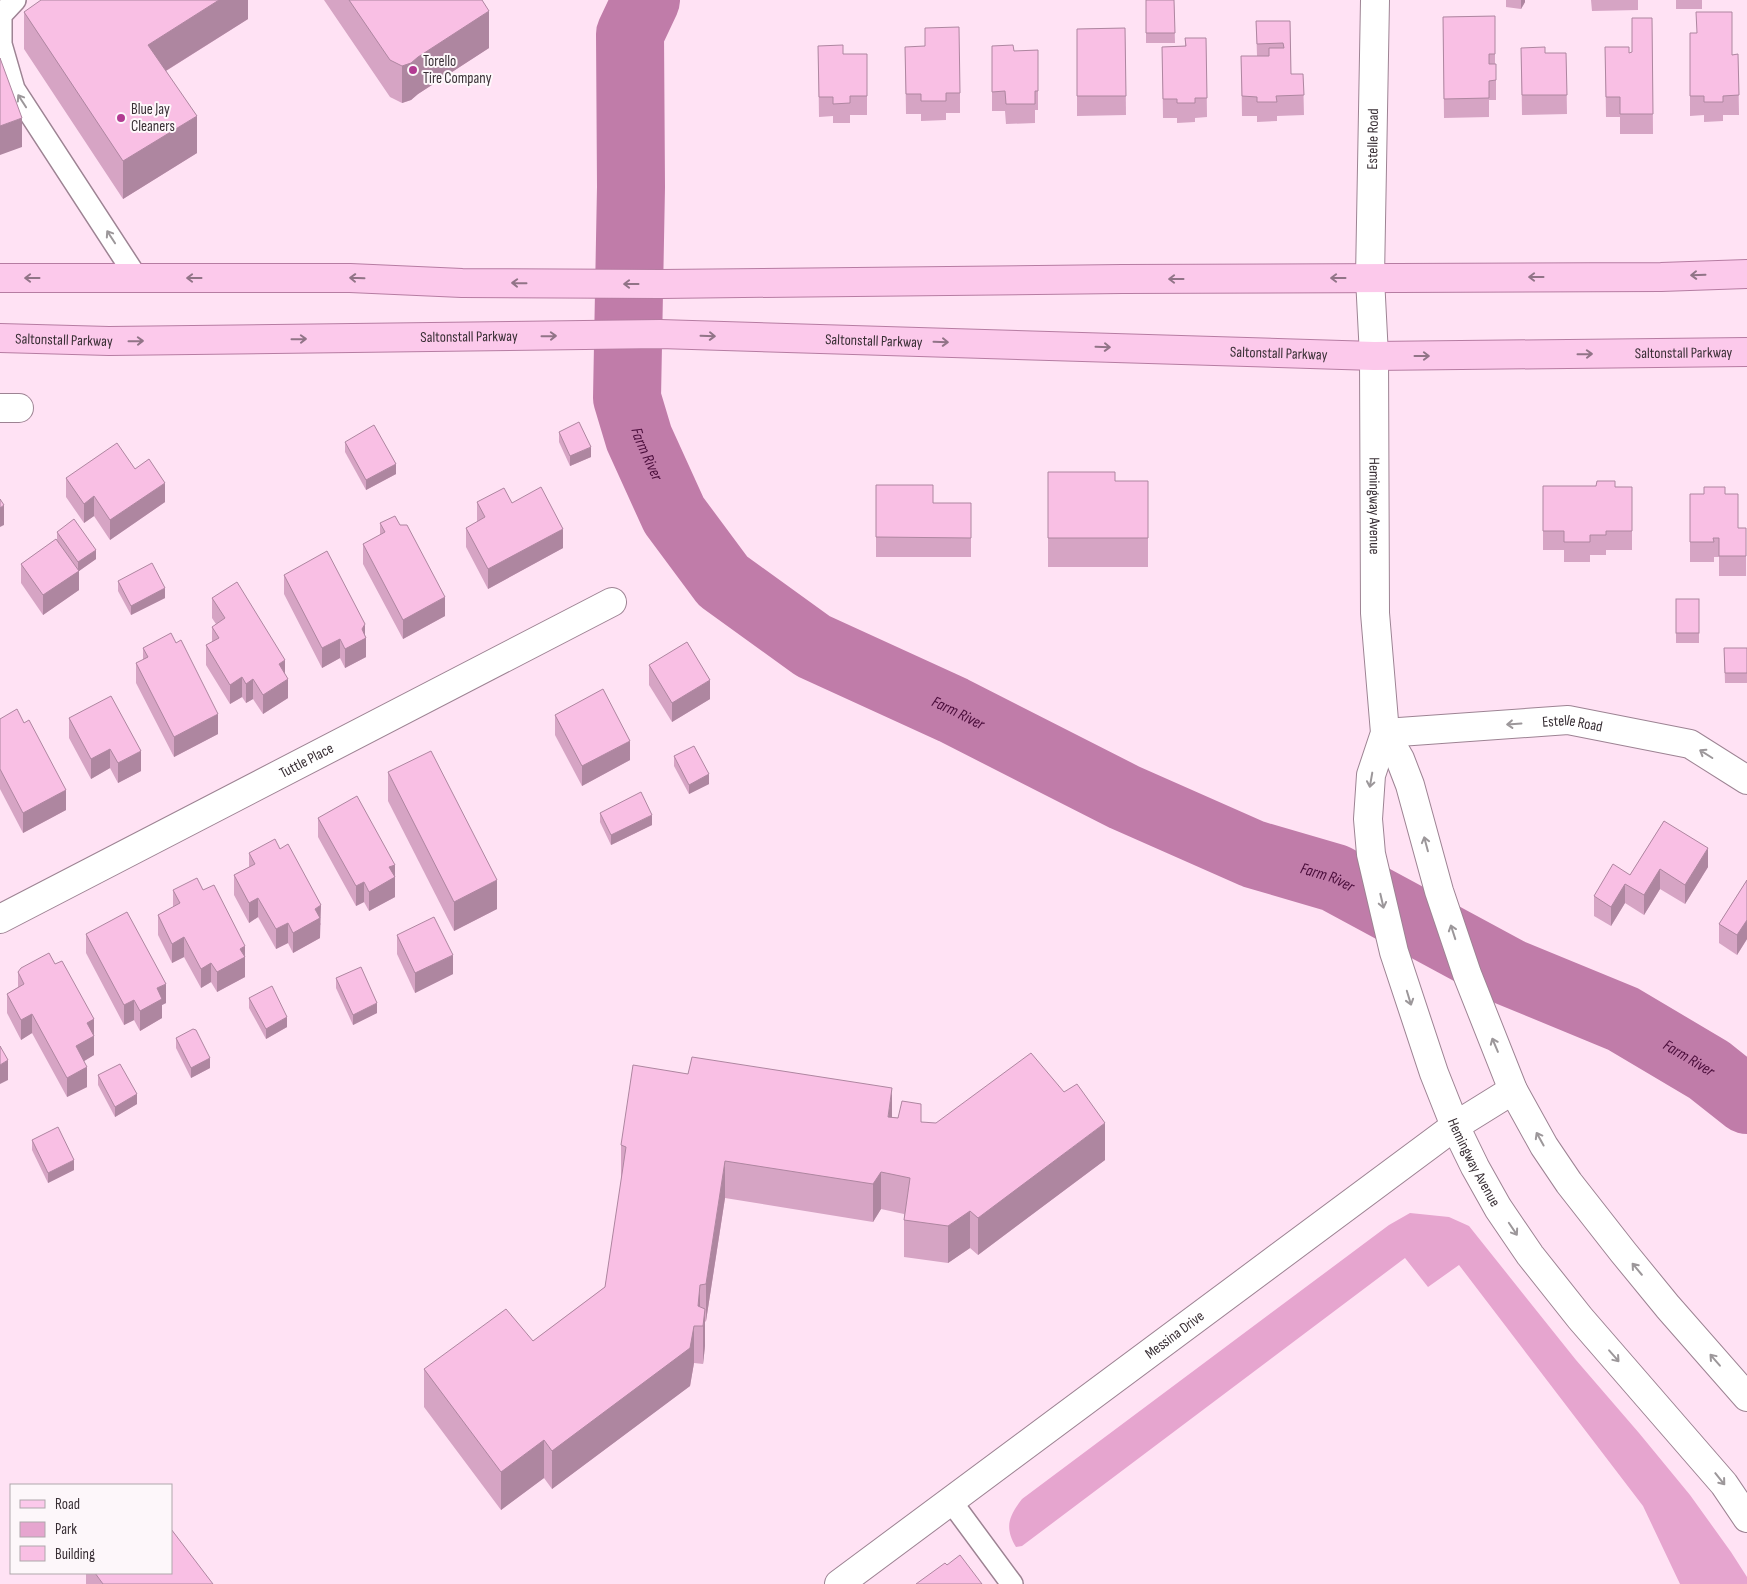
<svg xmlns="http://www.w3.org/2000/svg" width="1747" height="1584" font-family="'Sofia Sans Condensed',sans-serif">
  <rect width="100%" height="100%" fill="#ffe2f4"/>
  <path fill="#e6a5cf" d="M1410 1213 1449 1217 1469 1226 1576 1360 1639 1433 1690 1495 1731 1552 1747 1577V1584H1680L1643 1506 1459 1265 1428 1287 1405 1258 1022 1546 1016 1547C1004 1527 1009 1516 1022 1499L1389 1225Z"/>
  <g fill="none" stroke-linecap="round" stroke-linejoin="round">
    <path stroke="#c07ca9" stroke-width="68" id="s1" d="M646 0 630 34 631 187 627 398 639 438 674 515 723 581 813 646 953 710 1124 797 1253 854 1335 878 1509 972 1623 1019 1709 1070 1747 1100"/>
    <defs>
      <g id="service">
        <path d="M15 0 1 15V44L14 89 137 278"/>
        <path d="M950 1500 1012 1584"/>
      </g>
      <g id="minor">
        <path id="s2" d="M1370 278 1375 0"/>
        <path d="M0 408H19"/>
        <path id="s3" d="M1385 733 1568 720 1690 744 1747 780"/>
        <path id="s4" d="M0 919 612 602"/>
      </g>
      <g id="secondary">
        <path id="s5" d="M1370 278 1374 356 1375 613 1385 733 1371 775 1368 819 1371 854 1394 952 1434 1073 1455 1126 1475 1167 1498 1208 1530 1255 1580 1318 1724 1484 1747 1518"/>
        <path d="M1385 733 1400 759 1410 785 1439 891 1467 974 1513 1090 1544 1146 1569 1183 1623 1252 1668 1307 1747 1397"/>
        <path id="s6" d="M839 1584 1455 1126 1513 1090"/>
      </g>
      <g id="primary">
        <path d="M0 278H350L462 283 660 284 1122 279 1661 277 1747 274"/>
        <path id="s7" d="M0 338 109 341 660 334 1374 356 1747 352"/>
      </g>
    </defs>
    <use href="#service" stroke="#9d8393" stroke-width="24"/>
    <use href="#minor" stroke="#9d8393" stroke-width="30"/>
    <use href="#secondary" stroke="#9d8393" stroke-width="30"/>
    <use href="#primary" stroke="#b67ca2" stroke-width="30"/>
    <use href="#service" stroke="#fff" stroke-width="21"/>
    <use href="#minor" stroke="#fff" stroke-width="28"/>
    <use href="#secondary" stroke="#fff" stroke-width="28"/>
    <use href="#primary" stroke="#fcc9eb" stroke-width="28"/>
  </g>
  <g fill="#d6a4c4">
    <path d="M248 0V19L166 71 197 153 123 199 24 49V12Z"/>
    <path d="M324 0H482L489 48 418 94 411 100 402 103 390 97Z"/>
    <path d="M1146 0H1174L1175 43H1146Z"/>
    <path d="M1506 0H1525V2L1521 9 1506 7Z"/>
    <path d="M1591 0H1638V10L1592 11Z"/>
    <rect x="1676" y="0" width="26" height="9"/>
    <path d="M1495 16V64H1496V100H1489V117L1444 118 1443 17Z"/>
    <path d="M1652 18 1653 134H1620V117H1606L1605 47 1629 53H1632Z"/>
    <path d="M1256 21H1290L1291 74H1303L1304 115 1277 116V121L1257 122V116H1242L1241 56H1257Z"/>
    <path d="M1125 28 1126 115 1077 116V29Z"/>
    <path d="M1690 33 1732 55 1738 54 1739 115H1723V121L1704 122V115L1690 116Z"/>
    <path d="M1185 38H1206L1207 117 1195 118V122L1177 123V118H1163L1162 47 1185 46Z"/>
    <path d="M818 46 843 54H867V115H850V123H833V116L819 117Z"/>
    <path d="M992 46 1014 51 1038 50V110H1035V123L1006 124 1005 111H992Z"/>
    <path d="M905 47 960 93V113H946V120L921 121V114H906Z"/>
    <path d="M1521 48 1545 53H1566L1567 114 1522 115Z"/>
    <path d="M559 432 591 457 570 466 559 442Z"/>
    <path d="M345 442 396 474 366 490 345 452Z"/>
    <path d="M135 469 165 502 110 540 94 516 84 523 66 497V478Z"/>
    <path d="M1048 472 1115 481H1148V567H1048Z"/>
    <path d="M876 485 933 503H971V557H876Z"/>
    <path d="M1543 486 1632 487V550H1606V555H1590V562H1564V550H1543Z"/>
    <path d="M1690 494H1725L1738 528H1746V576H1719V557H1714V562H1690Z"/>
    <path d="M477 502 512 503 563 548 488 589 466 547V528L477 522Z"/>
    <path d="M380 523 445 616 403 639 363 564V544L380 535Z"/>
    <path d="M57 532 96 559 79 571V590L43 615 21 583V564L57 539Z"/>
    <path d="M284 575 365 635 366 657 345 668 340 658 322 668 284 594Z"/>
    <path d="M118 581 165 598 131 615 118 591Z"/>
    <path d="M212 598 285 674 288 698 263 714 253 699 246 703 242 697 230 704 206 665V645L212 642V627L216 624 212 618Z"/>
    <rect x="1676" y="599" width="23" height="44"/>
    <path d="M176 643 218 734 174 757 136 683V663L143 660V648Z"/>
    <path d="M1724 648H1747V683H1725Z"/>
    <path d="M649 665 710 699 672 722 649 685Z"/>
    <path d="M555 715 630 760 582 786 555 735Z"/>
    <path d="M69 718 141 771 118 783 110 768 91 779 69 738Z"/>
    <path d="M0 719 24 723 66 810 23 833 0 789Z"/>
    <path d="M674 756 709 784 689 794 674 766Z"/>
    <path d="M388 772 497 909 454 931 388 801Z"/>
    <path d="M600 813 652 825 611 845 600 822Z"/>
    <path d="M318 818 395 865V897L369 911 364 902 356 906 318 837Z"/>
    <path d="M1664 821 1708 867 1685 904 1660 889 1644 915 1625 903 1611 926 1594 916V896L1630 875Z"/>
    <path d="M249 853 321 924 320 925V938L293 953 288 943 276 949 258 917 249 923 234 895V875L249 867Z"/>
    <path d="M1747 880V939L1737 955 1719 943V924Z"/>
    <path d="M173 890 245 965V977L217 992 211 982 201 988 184 957 172 963 158 935V915L173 907Z"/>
    <path d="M86 934 166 1003 162 1005V1018L140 1031 134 1020 124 1025 86 953Z"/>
    <path d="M397 935 453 974 415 993 397 954Z"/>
    <path d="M55 964 94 1019V1055L84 1061 87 1087 67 1097 32 1033 21 1040 7 1013V994L18 987V972Z"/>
    <path d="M336 978 377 1013 353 1025 336 988Z"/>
    <path d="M249 998 287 1027 266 1039 249 1008Z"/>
    <path d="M176 1038 210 1068 191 1078 176 1048Z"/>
    <path d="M98 1075 137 1104 115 1117 98 1085Z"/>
    <path d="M892 1117 921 1122 1105 1160 978 1255 970 1248 948 1263 904 1257V1214L881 1209 873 1222 725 1198 706 1321 705 1322V1346L703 1364 694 1363 690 1386 552 1489 544 1478 501 1510 424 1407V1369L533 1341 605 1287 621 1182V1145Z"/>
    <path d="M32 1140 74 1170 48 1183 32 1150Z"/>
    <path d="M86 1573H171L213 1584H86Z"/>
  </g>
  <g fill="#ae86a0">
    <path d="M219 0H248V19L148 82V45Z"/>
    <path d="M1521 0H1525V2L1521 9Z"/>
    <path d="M489 11V48L418 94 411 100 402 103V66L418 57Z"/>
    <path d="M197 116V153L123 199V161Z"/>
    <path d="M22 118V147L0 155V126Z"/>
    <path d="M591 447V457L570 466V456Z"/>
    <path d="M396 464V474L366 490V480Z"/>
    <path d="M165 483V502L110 540V520Z"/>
    <path d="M94 496V516L84 523V504Z"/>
    <path d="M4 505V525L0 527V508Z"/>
    <path d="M563 529V548L488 589V569Z"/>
    <path d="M96 550V559L79 571V590L43 615V595L78 571V562Z"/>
    <path d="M165 588V598L131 615V606Z"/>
    <path d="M445 597V616L403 639V620Z"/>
    <path d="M365 624V638H366V657L345 668V649L362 629Z"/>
    <path d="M340 639V658L322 668V648Z"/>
    <path d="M285 660V679L279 664Z"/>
    <path d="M242 677V697L230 704V685Z"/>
    <path d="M253 679V699L246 703V684Z"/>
    <path d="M288 679V698L263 714V695Z"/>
    <path d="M710 680V699L672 722V703Z"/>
    <path d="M218 714V734L174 757V737Z"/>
    <path d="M630 741V760L582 786V766Z"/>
    <path d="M110 749V768L91 779V759Z"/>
    <path d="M141 751V771L118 783V763Z"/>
    <path d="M709 774V784L689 794V785Z"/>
    <path d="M66 790V810L23 833V813Z"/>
    <path d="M652 815V825L611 845V835Z"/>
    <path d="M1708 848V867L1685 904V885Z"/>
    <path d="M395 865V897L369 911V892L389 867Z"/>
    <path d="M1660 869V889L1644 915V895Z"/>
    <path d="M497 880V909L454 931V902Z"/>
    <path d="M364 882V902L356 906V886Z"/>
    <path d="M1625 884V903L1611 926V907Z"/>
    <path d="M258 898V917L249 923V903Z"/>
    <path d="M321 905 320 938 293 953V933L315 909Z"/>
    <path d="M1747 920V939L1737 955V935Z"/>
    <path d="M288 923V943L276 949V929Z"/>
    <path d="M184 937V957L172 963V944Z"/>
    <path d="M245 946V977L217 992V972L240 949Z"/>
    <path d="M453 955V974L415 993V973Z"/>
    <path d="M211 963V982L201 988V969Z"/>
    <path d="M166 984V1003L162 1005V1018L140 1031V1011L157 988Z"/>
    <path d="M134 1000V1020L124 1025V1005Z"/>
    <path d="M377 1003V1013L353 1025V1015Z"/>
    <path d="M32 1014V1033L21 1040V1020Z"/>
    <path d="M287 1017V1027L266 1039V1029Z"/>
    <path d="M94 1019V1055L76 1066V1046L87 1023Z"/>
    <path d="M210 1058V1068L191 1078V1068Z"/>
    <path d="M8 1060V1080L0 1084V1065Z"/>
    <path d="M87 1067V1087L67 1097V1078Z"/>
    <path d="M892 1088V1126L888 1117Z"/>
    <path d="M137 1094V1104L115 1117V1107Z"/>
    <path d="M1105 1123V1160L978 1255V1218Z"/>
    <path d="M74 1160V1170L48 1183V1173Z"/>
    <path d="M725 1161V1198L706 1321V1284Z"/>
    <path d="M881 1172V1209L873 1222V1184Z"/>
    <path d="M970 1211V1248L948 1263V1226Z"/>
    <path d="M700 1285V1322L698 1306Z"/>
    <path d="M705 1309V1346L703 1364V1326Z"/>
    <path d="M694 1326V1363L690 1386 552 1489V1451Z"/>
    <path d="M544 1440V1478L501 1510V1472Z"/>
  </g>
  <g fill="#f9bfe4" stroke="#ae86a0">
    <path d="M41 0H219L148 45 197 116 123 161 24 12Z"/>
    <path d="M349 0H482L489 11 418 57 411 63 402 66 390 60Z"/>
    <path d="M1146 0H1174L1175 33H1146Z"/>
    <path d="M1696 12H1732V55L1738 54 1739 95 1723 96V102H1704V96H1690V33H1697Z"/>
    <path d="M1495 16V54H1489V64H1496V80L1489 81V98L1444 99 1443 17Z"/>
    <path d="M1632 18H1652L1653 114H1620V97H1606L1605 47H1629V53L1632 52Z"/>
    <path d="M1256 21H1290L1291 74H1303L1304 95 1276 96 1277 102H1257V97L1242 96 1241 56H1269V48H1284L1283 43 1257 44Z"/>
    <path d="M959 27 960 93H946V101H921V94H906L905 47 925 46V28Z"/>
    <path d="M1125 28 1126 96H1077V29Z"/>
    <path d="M1185 38H1206L1207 98H1195V103H1177V99H1163L1162 47 1186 46Z"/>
    <path d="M843 45V54H867V96H850V103L833 104V97H819L818 46Z"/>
    <path d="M1013 45 1014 51 1038 50V91H1035V104H1006L1005 91 992 92V46Z"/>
    <path d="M1545 47V53H1566L1567 95H1522L1521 48Z"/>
    <path d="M0 58 22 118 0 126Z"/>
    <path d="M579 422 591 447 570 456 559 432Z"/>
    <path d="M374 425 396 464 366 480 345 442Z"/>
    <path d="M117 443 135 469 149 459 165 483 110 520 94 496 84 504 66 478Z"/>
    <path d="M1048 472H1115V481H1148V538H1048Z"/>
    <path d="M1597 481H1615V487H1632V531H1606V535H1590V542H1564V531H1543V486H1596Z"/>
    <path d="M876 485H933V503H971V538L876 537Z"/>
    <path d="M541 487 563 529 488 569 466 528 485 517 477 502 504 488 512 503Z"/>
    <path d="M1704 487H1725V494H1738V528H1746V556H1719V538H1713L1714 542H1690V494H1704Z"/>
    <path d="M0 499 4 505 0 508Z"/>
    <path d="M395 516 400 525H407L445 597 403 620 363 544 385 532 380 523Z"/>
    <path d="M74 519 96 550 78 562 57 532Z"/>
    <path d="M56 539 79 571 43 595 21 564Z"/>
    <path d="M327 551 365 624 362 629 366 638 345 649 340 639 322 648 284 575Z"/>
    <path d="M152 563 165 588 131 606 118 581Z"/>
    <path d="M237 582 285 660 279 664 288 679 263 695 253 679 246 684 242 677 230 685 206 645 219 638 212 627 225 618 212 598Z"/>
    <rect x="1676" y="599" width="23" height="34"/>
    <path d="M171 633 176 643 181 640 218 714 174 737 136 663 148 657 143 648Z"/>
    <path d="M687 642 710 680 672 703 649 665Z"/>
    <path d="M1724 648H1747V673H1725Z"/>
    <path d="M603 689 630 741 582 766 555 715Z"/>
    <path d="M111 696 141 751 118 763 110 749 91 759 69 718Z"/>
    <path d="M17 709 24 723 29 720 66 790 23 813 0 769V719Z"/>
    <path d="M694 746 709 774 689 785 674 756Z"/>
    <path d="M431 751 497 880 454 902 388 772Z"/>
    <path d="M641 792 652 815 611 835 600 813Z"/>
    <path d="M357 796 395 865 389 867 395 877 369 892 364 882 356 886 318 818Z"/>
    <path d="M1664 821 1708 848 1685 885 1660 869 1644 895 1625 884 1611 907 1594 896 1613 864 1630 875Z"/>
    <path d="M275 839 280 849 288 844 321 905 315 909 320 918 293 933 288 923 276 929 258 898 249 903 234 875 255 864 249 853Z"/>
    <path d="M197 878 203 890 214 885 245 946 240 949 245 957 217 972 211 963 201 969 184 937 172 944 158 915 180 903 173 890Z"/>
    <path d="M1747 880V920L1737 935 1719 924Z"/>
    <path d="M127 912 166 984 157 988 162 999 140 1011 134 1000 124 1005 86 934Z"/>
    <path d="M434 917 453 955 415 973 397 935Z"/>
    <path d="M49 953 55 964 62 961 94 1019 87 1023 94 1036 76 1046 87 1067 67 1078 32 1014 21 1020 7 994 24 984 18 972 21 968Z"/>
    <path d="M361 967 377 1003 353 1015 336 978Z"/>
    <path d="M272 986 287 1017 266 1029 249 998Z"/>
    <path d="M193 1029 196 1030 210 1058 191 1068 176 1038Z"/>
    <path d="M0 1046 8 1060 0 1065Z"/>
    <path d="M1031 1053 1064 1092 1077 1084 1105 1123 978 1218 970 1211 948 1226 904 1220 910 1178 881 1172 873 1184 725 1161 706 1284 700 1285 698 1306 705 1309 703 1326H694L690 1348 552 1451 544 1440 501 1472 424 1369 506 1309 533 1341 605 1287 626 1147 621 1145 633 1065 688 1074 692 1057 892 1088 888 1117 898 1118 902 1101 921 1104V1122L936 1123Z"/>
    <path d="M120 1064 137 1094 115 1107 98 1075Z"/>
    <path d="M58 1127 74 1160 48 1173 32 1140Z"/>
    <path d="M171 1529 213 1584H103L95 1573H171Z"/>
    <path d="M960 1555 982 1584H916L945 1563 947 1565Z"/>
  </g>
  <defs><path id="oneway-shaft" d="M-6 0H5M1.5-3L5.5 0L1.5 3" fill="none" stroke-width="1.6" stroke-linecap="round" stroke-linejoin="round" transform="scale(1.25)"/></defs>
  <g stroke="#9c979a">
    <use href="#oneway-shaft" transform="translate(22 101) rotate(-123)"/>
    <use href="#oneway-shaft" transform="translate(111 237) rotate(-123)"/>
    <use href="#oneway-shaft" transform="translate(1514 724) rotate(176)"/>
    <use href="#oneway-shaft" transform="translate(1706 754) rotate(-148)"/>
    <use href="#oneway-shaft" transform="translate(1371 780) rotate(100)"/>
    <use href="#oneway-shaft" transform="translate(1426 844) rotate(-105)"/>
    <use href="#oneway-shaft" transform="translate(1382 901) rotate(77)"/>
    <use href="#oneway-shaft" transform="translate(1453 932) rotate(-108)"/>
    <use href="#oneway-shaft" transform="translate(1409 998) rotate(73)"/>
    <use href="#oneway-shaft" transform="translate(1495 1045) rotate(-113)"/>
    <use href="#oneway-shaft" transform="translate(1540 1139) rotate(-119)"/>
    <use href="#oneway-shaft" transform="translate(1513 1229) rotate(56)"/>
    <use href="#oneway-shaft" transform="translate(1637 1269) rotate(-130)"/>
    <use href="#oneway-shaft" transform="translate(1614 1356) rotate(49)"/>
    <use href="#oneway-shaft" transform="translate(1715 1360) rotate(-131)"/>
    <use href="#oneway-shaft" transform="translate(1720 1479) rotate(51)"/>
  </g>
  <g stroke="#917487">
    <use href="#oneway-shaft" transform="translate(1698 275) rotate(178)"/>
    <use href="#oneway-shaft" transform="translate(1536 277) rotate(180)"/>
    <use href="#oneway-shaft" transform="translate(32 278) rotate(180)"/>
    <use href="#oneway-shaft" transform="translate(194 278) rotate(-180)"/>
    <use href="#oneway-shaft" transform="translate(357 278) rotate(-178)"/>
    <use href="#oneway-shaft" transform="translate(1338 278) rotate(-180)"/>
    <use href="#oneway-shaft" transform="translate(1176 279) rotate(180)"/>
    <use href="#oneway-shaft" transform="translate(519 283) rotate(-179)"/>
    <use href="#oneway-shaft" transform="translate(631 284) rotate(-180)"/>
    <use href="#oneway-shaft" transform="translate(549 336) rotate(-1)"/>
    <use href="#oneway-shaft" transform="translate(708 336) rotate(2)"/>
    <use href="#oneway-shaft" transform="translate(299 339) rotate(-1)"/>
    <use href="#oneway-shaft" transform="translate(136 341) rotate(-1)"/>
    <use href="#oneway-shaft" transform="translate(941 342) rotate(2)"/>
    <use href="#oneway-shaft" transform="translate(1103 347) rotate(2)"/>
    <use href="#oneway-shaft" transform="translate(1585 354) rotate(-1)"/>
    <use href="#oneway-shaft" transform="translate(1422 356)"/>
  </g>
  <g fill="#b23b92" stroke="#fdf7fa" stroke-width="2">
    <circle cx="413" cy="70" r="5"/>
    <circle cx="121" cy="118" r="5"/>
  </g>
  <g text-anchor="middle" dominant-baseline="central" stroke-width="4" stroke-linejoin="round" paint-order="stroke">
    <g font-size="15" fill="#392f35" stroke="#fdf7fa" text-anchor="start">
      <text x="423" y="61">Torello<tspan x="423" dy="17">Tire Company</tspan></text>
      <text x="131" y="109">Blue Jay<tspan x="131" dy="17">Cleaners</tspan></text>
    </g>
    <g font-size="15" fill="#392f35" stroke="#fdf7fa">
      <text stroke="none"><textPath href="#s2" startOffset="139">Estelle Road</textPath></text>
      <text stroke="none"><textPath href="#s7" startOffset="469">Saltonstall Parkway</textPath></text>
      <text stroke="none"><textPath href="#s7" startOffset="64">Saltonstall Parkway</textPath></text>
      <text stroke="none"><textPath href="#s7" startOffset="874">Saltonstall Parkway</textPath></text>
      <text stroke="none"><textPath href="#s7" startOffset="1279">Saltonstall Parkway</textPath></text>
      <text stroke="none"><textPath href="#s7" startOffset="1684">Saltonstall Parkway</textPath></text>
      <text stroke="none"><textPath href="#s5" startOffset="228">Hemingway Avenue</textPath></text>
      <text stroke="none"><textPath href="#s3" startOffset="188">Estelle Road</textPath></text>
      <text stroke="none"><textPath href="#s4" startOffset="345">Tuttle Place</textPath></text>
      <text stroke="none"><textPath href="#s5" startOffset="905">Hemingway Avenue</textPath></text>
      <text stroke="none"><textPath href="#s6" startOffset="418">Messina Drive</textPath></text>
    </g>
    <g font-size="16" font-style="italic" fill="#490c3a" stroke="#fdf7fa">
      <text stroke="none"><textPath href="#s1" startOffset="461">Farm River</textPath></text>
      <text stroke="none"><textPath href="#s1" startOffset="881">Farm River</textPath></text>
      <text stroke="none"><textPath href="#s1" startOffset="1286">Farm River</textPath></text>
      <text stroke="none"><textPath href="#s1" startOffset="1691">Farm River</textPath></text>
    </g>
  </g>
  <rect x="10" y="1484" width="162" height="90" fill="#fdf7fa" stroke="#afa7ab"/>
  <rect x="20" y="1500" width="25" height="8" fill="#fcc9eb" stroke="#afa7ab"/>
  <text x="55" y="1509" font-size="15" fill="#392f35">Road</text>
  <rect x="20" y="1522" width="25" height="15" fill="#e6a5cf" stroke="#afa7ab"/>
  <text x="55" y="1534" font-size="15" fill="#392f35">Park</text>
  <rect x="20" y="1546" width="25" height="15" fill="#f9bfe4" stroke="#afa7ab"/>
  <text x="55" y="1559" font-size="15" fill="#392f35">Building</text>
</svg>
